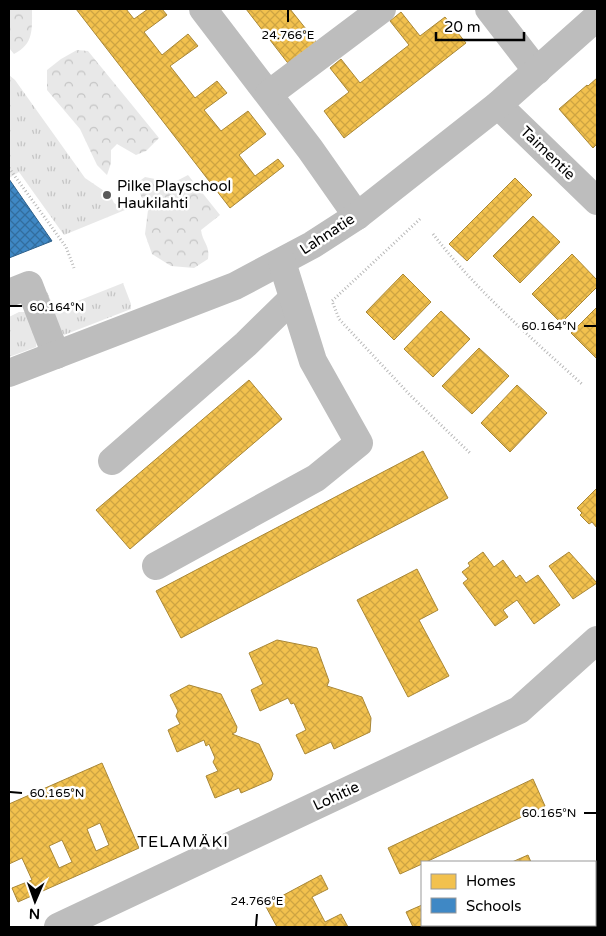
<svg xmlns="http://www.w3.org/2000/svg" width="606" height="936" font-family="'Varela Round',sans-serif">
  <defs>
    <pattern id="grass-tufts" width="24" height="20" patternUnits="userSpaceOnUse" patternTransform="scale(1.25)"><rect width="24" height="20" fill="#e8e8e8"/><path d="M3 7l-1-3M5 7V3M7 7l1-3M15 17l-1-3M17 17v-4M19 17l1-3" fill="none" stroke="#c5c5c5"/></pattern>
    <pattern id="forest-crowns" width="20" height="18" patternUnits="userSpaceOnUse" patternTransform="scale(1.25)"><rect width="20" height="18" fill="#e8e8e8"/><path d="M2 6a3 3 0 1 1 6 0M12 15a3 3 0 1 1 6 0" fill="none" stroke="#c5c5c5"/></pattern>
    <pattern id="homes-cross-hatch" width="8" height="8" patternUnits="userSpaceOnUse" patternTransform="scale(1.25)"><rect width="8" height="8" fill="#f2c14e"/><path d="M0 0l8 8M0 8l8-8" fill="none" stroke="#cea442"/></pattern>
    <pattern id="schools-cross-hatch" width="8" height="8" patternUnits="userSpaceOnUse" patternTransform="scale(1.25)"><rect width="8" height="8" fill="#3f88c5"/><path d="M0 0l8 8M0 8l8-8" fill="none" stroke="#326d9e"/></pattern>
  </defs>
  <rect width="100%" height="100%" fill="#fff"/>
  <g fill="url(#grass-tufts)">
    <path d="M9 75 15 80 85 178 110 195 114 203 125 210 64 235 19 172 9 178Z"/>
    <path d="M123 283 131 304V309L64 335 58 330 43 294 47 292 55 310Z"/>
    <path d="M19 312H25L37 340 36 347 9 357V317Z"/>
  </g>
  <g fill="url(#forest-crowns)">
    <path d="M9 9H32C32 29 34 44 14 54L9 48Z"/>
    <path d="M77 50 88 51 159 138 146 151 136 155 117 144 111 150V163L107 175 97 165 80 129 47 90V70L61 59Z"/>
    <path d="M188 175 220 215 201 230C203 244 210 244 208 259L194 268 171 266 152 254 145 234 148 210 141 196 137 183 145 177 155 179 165 187Z"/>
  </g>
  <g fill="url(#homes-cross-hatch)" stroke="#a98737" fill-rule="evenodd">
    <path d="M76 9H126L134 19 148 9H162L167 15 144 32 162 55 188 34 198 46 170 66 195 98 217 81 227 93 204 110 221 131 248 111 266 134 239 155 255 176 278 159 284 166 230 208Z"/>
    <path d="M246 9H290L322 49 294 71Z"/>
    <path d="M401 12 420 36 445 17 466 43 344 138 324 111 349 92 330 68 341 59 360 83 409 45 390 21Z"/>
    <path d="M597 78V144L593 148 559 109 587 85 588 86Z"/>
    <path d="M515 178 532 195 467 261 449 244Z"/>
    <path d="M533 216 560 242 520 283 493 256Z"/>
    <path d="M572 254 597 280V287L561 323 532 294Z"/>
    <path d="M403 274 431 302 394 340 366 312Z"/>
    <path d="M597 307V359L571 333Z"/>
    <path d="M441 311 470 339 433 377 404 349Z"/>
    <path d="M479 348 509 376 472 414 442 386Z"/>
    <path d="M249 380 282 419 130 549 96 510Z"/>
    <path d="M517 385 547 413 510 452 481 423Z"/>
    <path d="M423 451 448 498 181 638 156 591Z"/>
    <path d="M597 488V528L592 522 589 524 580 515 582 513 577 508Z"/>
    <path d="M483 552 494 567 503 560 516 578 520 575 526 583 538 575 560 605 534 624 517 600 503 610 508 617 495 626 463 583 468 579 462 572 470 566 468 563Z"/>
    <path d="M569 552 597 583 573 599 549 566Z"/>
    <path d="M417 569 438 610 419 620 449 676 408 697 357 600Z"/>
    <path d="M277 640 317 648 329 681 327 686 362 697 371 718 370 732 334 749 331 742 305 754 296 735 306 730 294 703 291 704 288 698 260 711 251 690 263 684 249 653Z"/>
    <path d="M189 685 221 694 237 727 236 732 232 734 259 744 273 774 271 780 241 793 239 788 215 798 206 776 218 771 213 762 215 758 209 744 206 746 204 740 177 752 168 730 180 724 176 716 178 711 170 695Z"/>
    <path d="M102 763 139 848 18 902 12 888 32 880 22 858 9 864V804ZM100 823 109 845 96 851 87 829ZM62 840 72 862 59 868 49 846Z"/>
    <path d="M533 779 545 806 426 862H422V864L400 874 388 848Z"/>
    <path d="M528 855 531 862H512Z"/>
    <path d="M321 875 328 889 312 897 325 922 341 914 348 927H277L265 905Z"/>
    <path d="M422 905V925H527L522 927H413L406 912Z"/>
  </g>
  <path fill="url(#schools-cross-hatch)" stroke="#2c5f8a" d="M9 179 52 241 9 258Z"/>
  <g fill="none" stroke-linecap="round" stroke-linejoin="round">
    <g stroke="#b8b8b8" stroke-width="3" stroke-dasharray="1 2.5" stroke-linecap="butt">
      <path d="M9 168 66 247 74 268"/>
      <path d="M420 219 332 301 339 319 410 395 471 454"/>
      <path d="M433 234C476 290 530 337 582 384"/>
    </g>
    <g stroke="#bdbdbd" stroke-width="28">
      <path d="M203 9 310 149 357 216"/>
      <path d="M489 9 537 71"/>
      <path d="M269 94 382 9"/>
      <path d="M498 105 597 201"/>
      <path d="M9 293 29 285 56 355"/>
      <path d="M9 373 235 286 312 245 357 216 498 105 597 17"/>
      <path d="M112 461 246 344 293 298"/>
      <path d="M156 566 316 478 359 443 313 361 282 262"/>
      <path d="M58 927 519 710 597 640"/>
    </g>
  </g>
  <path fill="none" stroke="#000" stroke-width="2" d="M288 22V10M10 306H22M584 326H596M10 792 22 793M584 813H596M256 926 257 914"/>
  <circle fill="#595959" stroke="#fff" stroke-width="2" cx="107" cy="195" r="5"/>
  <g text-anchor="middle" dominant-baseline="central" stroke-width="5" stroke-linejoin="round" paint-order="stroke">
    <g font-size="15" fill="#000" stroke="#fff">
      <text transform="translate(548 153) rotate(44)">Taimentie</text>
      <text transform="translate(327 234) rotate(-33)">Lahnatie</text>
      <text transform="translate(336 796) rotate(-25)">Lohitie</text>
    </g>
    <g font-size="15" fill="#000" stroke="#fff" text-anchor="start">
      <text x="117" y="186">Pilke Playschool<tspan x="117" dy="17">Haukilahti</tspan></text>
    </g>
    <g font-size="16" letter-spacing="1" fill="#000" stroke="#fff">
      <text x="183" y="842">TELAMÄKI</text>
    </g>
  </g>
  <g font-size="12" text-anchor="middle" fill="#000" stroke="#fff" stroke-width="5" stroke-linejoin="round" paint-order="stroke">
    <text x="288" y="39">24.766°E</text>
    <text x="57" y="311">60.164°N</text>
    <text x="549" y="330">60.164°N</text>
    <text x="57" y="797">60.165°N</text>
    <text x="549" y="817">60.165°N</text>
    <text x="257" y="905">24.766°E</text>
  </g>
  <rect width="606" height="936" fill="none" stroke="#000000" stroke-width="20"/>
  <rect x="421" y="861" width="175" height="65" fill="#ffffff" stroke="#999999"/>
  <rect x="431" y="874" width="25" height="15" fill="#f2c14e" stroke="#999999"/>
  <text x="466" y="886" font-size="15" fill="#000000">Homes</text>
  <rect x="431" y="898" width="25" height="15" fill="#3f88c5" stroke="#999999"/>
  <text x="466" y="911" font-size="15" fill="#000000">Schools</text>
  <g transform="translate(35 901) rotate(182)" stroke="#ffffff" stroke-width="4" paint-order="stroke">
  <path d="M0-4L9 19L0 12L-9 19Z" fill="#000000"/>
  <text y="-8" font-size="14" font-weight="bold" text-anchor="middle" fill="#000000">N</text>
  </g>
  <path d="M436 32v8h88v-8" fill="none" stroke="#000000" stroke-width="2.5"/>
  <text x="444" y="32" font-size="15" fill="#000000" stroke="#ffffff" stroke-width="4" paint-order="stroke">20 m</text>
</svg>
